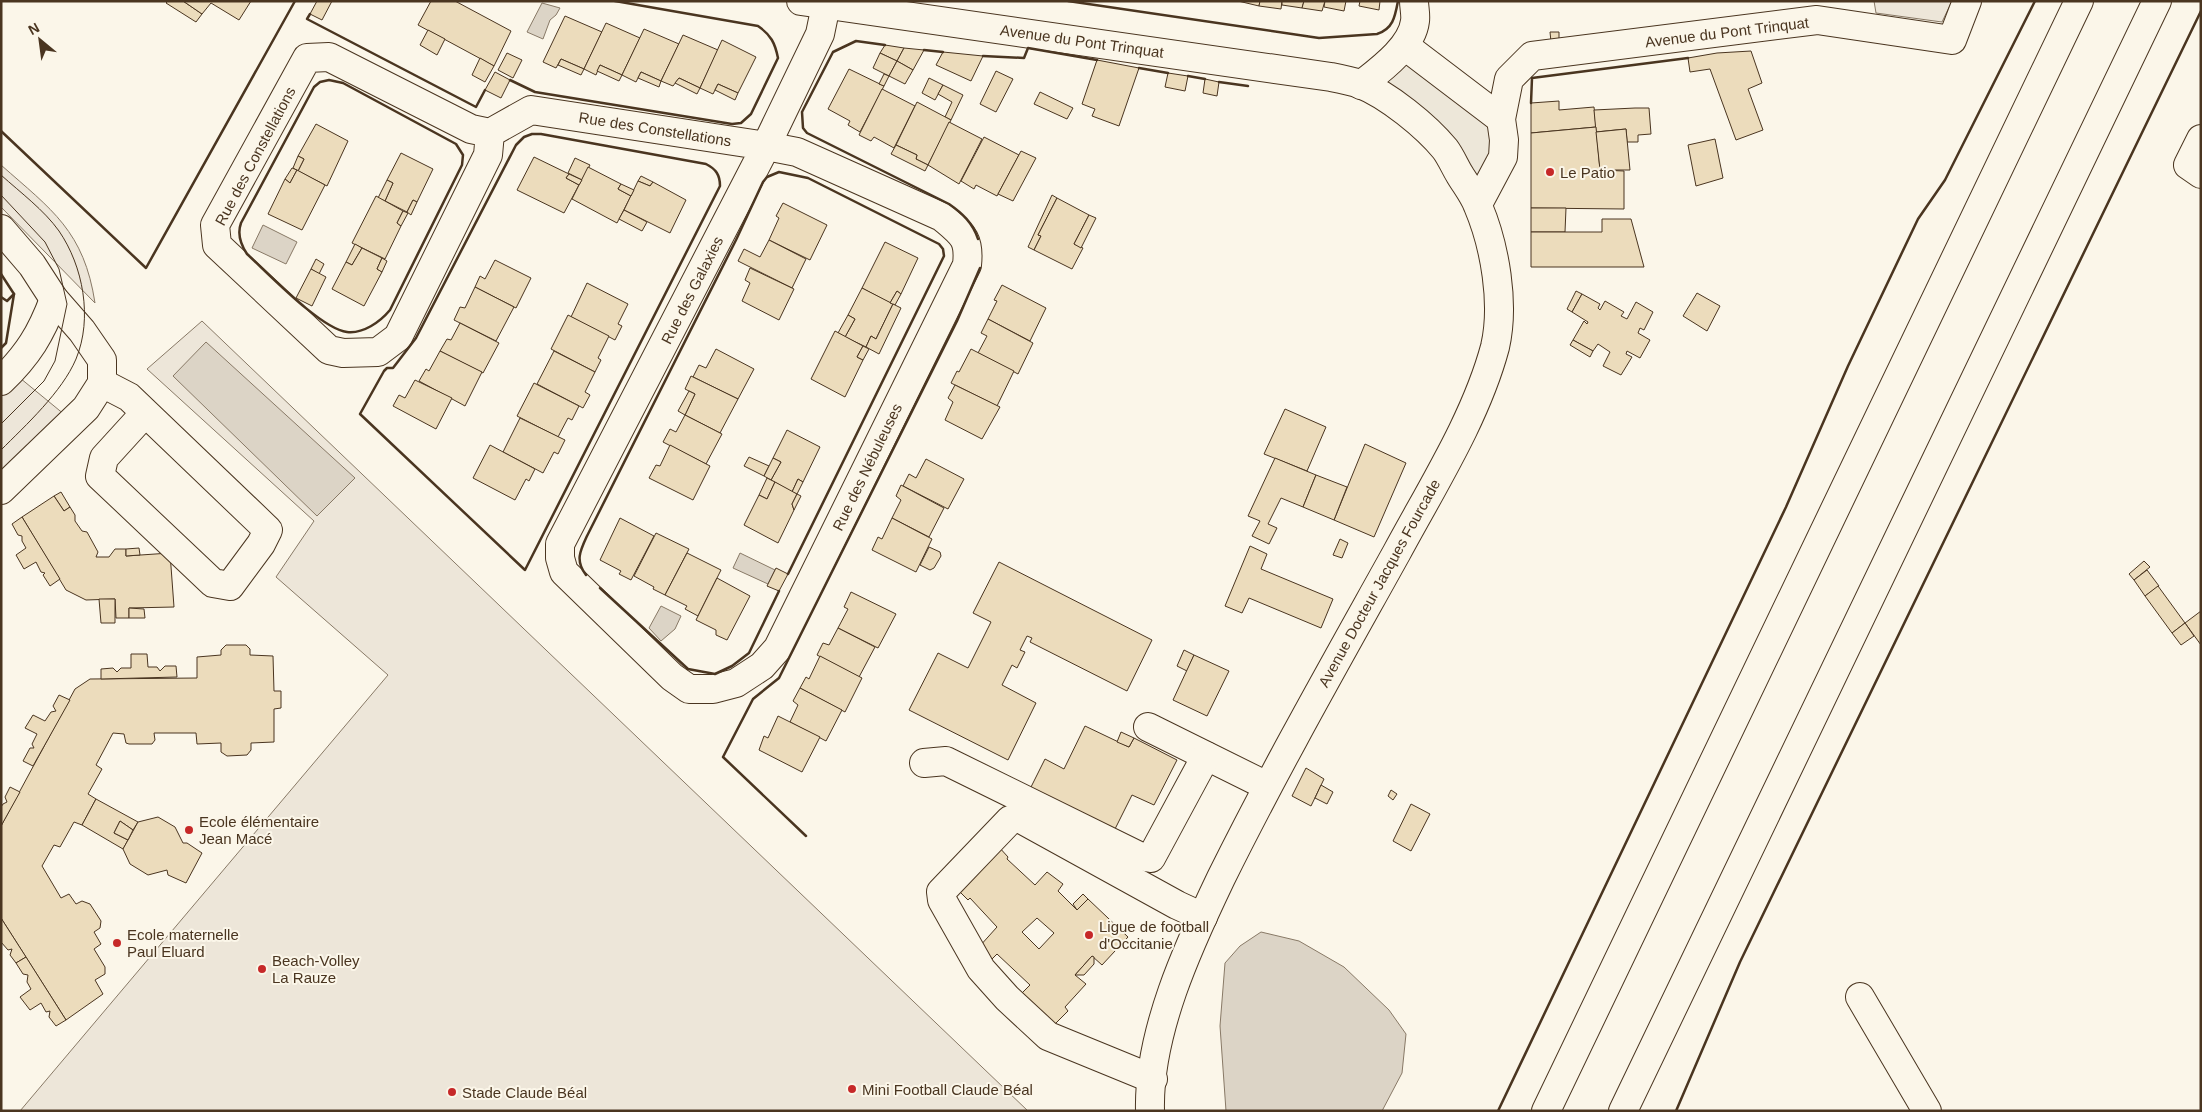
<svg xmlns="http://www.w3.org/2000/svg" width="2202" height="1112" font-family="Arial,sans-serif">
  <rect width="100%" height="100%" fill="#fbf6e9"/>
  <g fill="#ede6d9" stroke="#887966">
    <path d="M1874 1H1952L1942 22 1876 13Z"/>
    <path d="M1 165C52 210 84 231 95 303L1 207Z"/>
    <path d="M202 321 1028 1111H20L388 675 276 577 314 521 147 369Z"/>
    <path d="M20 378 65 415 1 476V397Z"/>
  </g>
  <path fill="#ede7d9" stroke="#887966" d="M1405 46 1501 119 1478 204 1376 73Z"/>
  <g fill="#dcd4c6" stroke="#887966">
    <path d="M542 3 560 8 556 15 550 20 543 39 527 32Z"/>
    <path d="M263 225 297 242 286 264 252 248Z"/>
    <path d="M206 342 355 478 317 516 173 376Z"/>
    <path d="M740 553 775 570 768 584 733 568Z"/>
    <path d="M661 606 681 616 675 629 661 641 649 628Z"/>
    <path d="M1261 932 1299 941 1344 967 1389 1010 1406 1034 1402 1073 1382 1111H1226L1220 1026 1225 963 1240 946Z"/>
  </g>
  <g fill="#ecdcbc" stroke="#4a3520" fill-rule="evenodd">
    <path d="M168 1H183L202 14 196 22 166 3Z"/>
    <path d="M183 1H251L239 20 211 3 202 14Z"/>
    <path d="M317 1H332L322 20 310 14Z"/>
    <path d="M431 1H455L511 31 494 66 418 25Z"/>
    <path d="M1238 1H1260L1259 6Z"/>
    <path d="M1260 1H1282L1281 9 1259 6Z"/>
    <path d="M1282 1H1304L1302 8 1282 5Z"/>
    <path d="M1304 1H1325L1322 11 1302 8Z"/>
    <path d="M1325 1H1346L1344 11 1324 7Z"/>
    <path d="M1360 1H1380L1379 10 1359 6Z"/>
    <path d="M565 16 602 32 584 69 561 59 556 68 543 62Z"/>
    <path d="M606 23 640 38 622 75 600 65 596 75 584 69Z"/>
    <path d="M644 29 679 44 661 81 641 72 636 82 622 75Z"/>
    <path d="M428 30 445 39 437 55 420 45Z"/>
    <path d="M1550 32H1559V41L1551 42Z"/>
    <path d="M683 35 718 50 700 88 679 78 673 86 661 81Z"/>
    <path d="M722 40 756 57 738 93 718 84 713 94 700 88Z"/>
    <path d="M885 45 904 48 897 61 880 53Z"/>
    <path d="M904 48 924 50 913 70 897 61Z"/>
    <path d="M1751 51 1762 83 1748 89 1763 130 1736 140 1710 69 1690 72 1688 58 1717 53Z"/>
    <path d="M943 52 983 56 971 81 936 65Z"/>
    <path d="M507 53 522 60 513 78 498 70Z"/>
    <path d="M880 53 897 61 889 76 873 68Z"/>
    <path d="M480 58 494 66 485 82 472 75Z"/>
    <path d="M561 59 584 69 581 75 558 65Z"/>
    <path d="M1097 60 1139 68 1119 126 1092 116 1095 109 1082 104Z"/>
    <path d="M897 61 913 70 905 84 889 76Z"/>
    <path d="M600 65 622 75 619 81 597 71Z"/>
    <path d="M849 69 884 86 860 132 848 125 850 121 828 109Z"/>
    <path d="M996 71 1013 79 996 112 980 104Z"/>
    <path d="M495 72 510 80 501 98 485 90Z"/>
    <path d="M641 72 661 81 659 87 638 78Z"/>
    <path d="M1168 73 1188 76 1185 91 1165 87Z"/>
    <path d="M884 74 889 76 884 86 879 84Z"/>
    <path d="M679 78 700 88 697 94 675 83Z"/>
    <path d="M929 78 943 85 935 100 922 93Z"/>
    <path d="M1205 79 1219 82 1217 96 1203 93Z"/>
    <path d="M718 84 738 93 735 100 715 90Z"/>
    <path d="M943 85 963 95 951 120 945 117 952 102 938 94Z"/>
    <path d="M882 89 915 106 894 148 874 137 871 141 859 135Z"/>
    <path d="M1040 92 1073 108 1067 119 1034 104Z"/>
    <path d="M1559 101V110L1594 107 1596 127 1531 133V103Z"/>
    <path d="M917 102 951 120 928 165 916 159 917 155 896 145Z"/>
    <path d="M1635 108H1649L1651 134 1638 135V142H1627L1626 129 1596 132 1594 110Z"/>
    <path d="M949 122 982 139 959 184 928 165Z"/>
    <path d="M316 124 348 141 327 186 298 171 304 159 298 156Z"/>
    <path d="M1596 127 1600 170 1624 171V209L1531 208V133Z"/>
    <path d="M1626 129 1630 170H1600L1596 132Z"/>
    <path d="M984 137 1019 155 997 196 976 185 974 189 961 181Z"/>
    <path d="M1715 139 1723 178 1696 186 1688 145Z"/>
    <path d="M896 145 917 155 916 159 928 165 925 171 891 154Z"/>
    <path d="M1021 151 1036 158 1013 201 998 194Z"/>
    <path d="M401 153 433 169 417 202 413 200 407 212 385 201 393 183 387 180Z"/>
    <path d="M298 156 304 159 298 171 293 168Z"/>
    <path d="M534 157 569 174 566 178 579 185 564 213 517 190Z"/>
    <path d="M575 158 590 165 582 180 568 173Z"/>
    <path d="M588 167 621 184 618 189 631 196 617 223 572 199Z"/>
    <path d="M292 168 297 170 290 183 285 179Z"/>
    <path d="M297 170 325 185 302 230 268 214 285 179 290 183Z"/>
    <path d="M569 174 582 180 579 185 566 178Z"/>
    <path d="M641 176 653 182 650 186 638 181Z"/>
    <path d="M387 180 393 183 385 201 378 198Z"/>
    <path d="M638 181 650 186 653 182 686 200 670 233 624 210Z"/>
    <path d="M621 184 634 190 631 196 618 189Z"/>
    <path d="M1052 195 1057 198 1038 235 1041 236 1034 250 1028 247Z"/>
    <path d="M376 196 403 211 397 223 401 226 385 259 352 243Z"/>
    <path d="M1057 198 1089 215 1074 244 1083 248 1072 269 1034 250 1041 236 1038 235Z"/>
    <path d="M413 200 417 202 411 215 407 212Z"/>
    <path d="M783 203 827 225 810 260 769 240 779 218 776 216Z"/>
    <path d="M1531 208H1566L1565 232H1531Z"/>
    <path d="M624 210 647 222 642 231 619 219Z"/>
    <path d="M403 211 408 213 401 226 397 223Z"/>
    <path d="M1089 215 1096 218 1081 248 1074 244Z"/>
    <path d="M1602 219H1631L1644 267H1531V232H1602Z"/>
    <path d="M769 240 806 259 792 288 738 261 744 249 760 257Z"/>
    <path d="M885 242 918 258 901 294 897 291 890 303 862 288Z"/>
    <path d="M355 244 362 248 352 265 346 262Z"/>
    <path d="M362 248 382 258 377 269 382 272 364 306 332 289 346 262 352 265Z"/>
    <path d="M382 258 387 261 382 272 377 269Z"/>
    <path d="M316 259 324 264 319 274 311 269Z"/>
    <path d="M495 260 531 278 516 308 475 287 480 276 485 279Z"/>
    <path d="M750 268 794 289 779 320 742 301 750 283 745 280Z"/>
    <path d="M311 269 326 277 312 306 296 298Z"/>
    <path d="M587 283 628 304 618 324 622 326 615 340 571 317Z"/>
    <path d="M1002 285 1046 308 1030 341 988 319 997 301 994 300Z"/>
    <path d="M475 287 514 307 496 341 454 320 460 307 465 308Z"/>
    <path d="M862 288 893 304 876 339 871 336 866 347 845 337 855 319 848 315Z"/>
    <path d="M897 291 901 294 895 305 890 303Z"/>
    <path d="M1576 291 1582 294 1572 312 1567 309Z"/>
    <path d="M1697 293 1720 306 1707 331 1683 316Z"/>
    <path d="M1582 294 1600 304 1598 308 1600 310 1605 301 1624 312 1621 316 1627 319 1636 302 1653 312 1644 330 1640 328 1638 333 1650 340 1640 358 1627 351 1626 354 1632 357 1621 375 1603 366 1610 352 1598 344 1593 351 1573 340 1584 321 1587 324 1588 322 1572 312Z"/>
    <path d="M893 304 901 308 879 354 866 347 871 336 876 339Z"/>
    <path d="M568 315 609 336 598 358 601 360 595 372 551 349Z"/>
    <path d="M848 315 855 319 845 337 838 333Z"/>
    <path d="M988 319 1033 343 1018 374 978 353 987 336 981 333Z"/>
    <path d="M460 323 499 343 483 373 440 351 447 339 451 340Z"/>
    <path d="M835 331 863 346 857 357 863 360 845 397 811 379Z"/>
    <path d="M1573 340 1593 351 1590 357 1570 345Z"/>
    <path d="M863 346 869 349 863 360 857 357Z"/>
    <path d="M716 349 754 369 738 399 693 377 699 365 706 368Z"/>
    <path d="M971 349 1014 371 997 406 951 383 957 371 959 372Z"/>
    <path d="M440 351 482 372 465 406 419 381 426 369 429 371Z"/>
    <path d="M554 351 595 372 585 392 590 395 583 408 537 384Z"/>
    <path d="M691 376 738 399 720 433 685 415 695 394 685 389Z"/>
    <path d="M415 380 452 398 436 429 393 406 399 395 405 398Z"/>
    <path d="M534 383 579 406 572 420 568 418 558 437 517 416Z"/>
    <path d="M955 385 1000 407 982 439 945 420 953 402 948 398Z"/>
    <path d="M689 391 695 394 685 415 678 411Z"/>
    <path d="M1285 409 1326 427 1307 471 1264 454Z"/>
    <path d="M685 415 722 434 706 464 663 442 670 429 676 432Z"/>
    <path d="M520 418 565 440 558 454 554 452 543 473 503 452Z"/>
    <path d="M787 430 820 447 803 482 798 479 792 492 771 480 781 462 773 458Z"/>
    <path d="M1365 444 1406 463 1374 537 1334 520Z"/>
    <path d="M490 445 535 469 529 481 526 479 515 500 473 478Z"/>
    <path d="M670 445 710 466 693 500 649 478 656 465 660 466Z"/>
    <path d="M749 457 769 466 764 476 744 466Z"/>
    <path d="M773 458 781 462 771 480 764 476Z"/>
    <path d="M1275 458 1316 475 1303 507 1281 498 1268 524 1277 528 1269 544 1252 536 1260 521 1248 516Z"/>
    <path d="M926 459 964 479 948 509 903 486 909 474 916 478Z"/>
    <path d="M1316 475 1347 487 1334 520 1303 507Z"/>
    <path d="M767 478 775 482 767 499 759 495Z"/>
    <path d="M798 479 803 482 797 494 792 492Z"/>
    <path d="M775 482 797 494 792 504 794 510 778 543 744 525 759 495 767 499Z"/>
    <path d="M901 485 944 508 929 537 892 518 901 500 896 496Z"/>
    <path d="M61 492 70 507 64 511 54 496Z"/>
    <path d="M797 494 801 496 794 510 792 504Z"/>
    <path d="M54 496 64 511 70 507 75 515V521L82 531 87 532 98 552 96 557H109L115 549H126V556L170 553 174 607 129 608V618H116L115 599 86 600 66 590 22 517Z"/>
    <path d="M22 517 60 579 50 586 43 575 45 573 41 572 36 562 24 569 16 555 26 548 22 541V536L18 535 12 524Z"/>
    <path d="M620 518 654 536 631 580 619 574 621 571 600 560Z"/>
    <path d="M892 518 932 539 916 572 872 550 878 537 882 539Z"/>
    <path d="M656 533 689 549 665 595 653 589 654 587 634 576Z"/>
    <path d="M1340 539 1348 543 1342 558 1333 555Z"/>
    <path d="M1250 546 1267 554 1261 569 1333 599 1321 628 1249 598 1242 613 1225 606Z"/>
    <path d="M929 547 940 552 941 556 934 568 930 570 920 565Z"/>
    <path d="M139 548 140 555 126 556V549Z"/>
    <path d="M687 553 721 570 698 616 685 609 687 606 665 595Z"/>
    <path d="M2144 561 2150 567 2134 580 2129 574Z"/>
    <path d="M999 562 1152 640 1127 691 1030 642 1032 638 1027 636 1020 650 1025 652 1017 668 1012 665 1002 685 1036 703 1008 760 909 710 938 653 968 668 991 622 973 613Z"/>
    <path d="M776 568 788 574 779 591 767 586Z"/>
    <path d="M2147 570 2159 586 2145 596 2134 580Z"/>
    <path d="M717 578 750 596 727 640 716 635V630L696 620Z"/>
    <path d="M2158 586 2185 623 2172 633 2145 596Z"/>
    <path d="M851 592 896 614 878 648 838 628 848 609 844 607Z"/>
    <path d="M99 599H115V623H101Z"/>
    <path d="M129 608 144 609 145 618H129Z"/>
    <path d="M2201 611V645L2185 623Z"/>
    <path d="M2185 623 2194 636 2181 645 2172 633Z"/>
    <path d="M838 628 875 647 859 677 817 655 823 643 829 645Z"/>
    <path d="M226 645H246L250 649V655L273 656 274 691H281V708L274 709V742L251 743V750L247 755 227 756 221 752V743L197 744 196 733H154L155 740 152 744H129L126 743 124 734 113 733 96 765 102 769 88 794 96 799 82 825 74 822 60 847 54 845 42 866 61 898 69 894 76 904 82 901 90 904 101 921 100 928 94 932 101 944 94 949 105 967V974L95 980 103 994 66 1020 1 918V826L75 689 90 679 197 678V657L221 655V650Z"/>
    <path d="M1184 650 1194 655 1187 671 1177 666Z"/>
    <path d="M131 654H147L148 667H157L160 671 165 666H176L177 677 101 679V669L113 668 117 672 121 668H131Z"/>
    <path d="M1194 655 1229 671 1207 716 1173 700Z"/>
    <path d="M820 656 862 678 845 712 800 688 806 677 809 679Z"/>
    <path d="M800 688 842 710 826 741 790 722 798 705 793 701Z"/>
    <path d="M59 695 70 700 33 766 23 761 30 748H34L32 744 37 734 25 728 33 715 45 721 51 712 56 711 53 706Z"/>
    <path d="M778 716 820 737 802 772 759 750 764 736 768 738Z"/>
    <path d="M1085 726 1129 747 1134 738 1177 760 1154 805 1132 795 1113 833 1029 791 1045 759 1064 769Z"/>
    <path d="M1121 732 1134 738 1129 747 1117 742Z"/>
    <path d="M1306 768 1324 779 1311 806 1292 796Z"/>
    <path d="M1321 785 1333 792 1327 804 1315 798Z"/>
    <path d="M10 787 20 792 1 826V807L3 804 7 802 5 797Z"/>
    <path d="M1391 790 1397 794 1393 800 1388 796Z"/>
    <path d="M96 799 138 822 133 830 120 821 114 833 128 840 123 849 82 825Z"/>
    <path d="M1411 804 1430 814 1411 851 1393 841Z"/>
    <path d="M158 817 175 827 183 843H187L202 853 186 883 168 875 167 870 148 875 130 864 123 849 138 822Z"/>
    <path d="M120 821 133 830 128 840 114 833Z"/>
    <path d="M998 846 1008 857 1007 859 1035 885 1047 872 1063 884 1058 891 1077 910 1088 899 1128 937 1102 965 1092 956 1075 975 1086 984 1065 1007 1068 1011 1052 1027 1019 996 1030 985 997 954 991 960 979 947 997 927 970 898 968 900 958 890ZM1037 918 1054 933 1039 949 1022 932Z"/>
    <path d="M1083 894 1088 899 1077 910 1073 904Z"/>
    <path d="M1 918 26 957 16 963 10 955 12 949 8 950 1 942Z"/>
    <path d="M1092 956 1094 957V964L1084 975H1075Z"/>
    <path d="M26 957 66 1020 56 1026 49 1017 50 1011 46 1012 41 1003 30 1010 20 997 31 989 27 982 28 975 23 974 16 963Z"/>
  </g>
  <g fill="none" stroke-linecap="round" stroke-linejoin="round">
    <defs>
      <g id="minor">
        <path d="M801 1 1331 77C1341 79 1351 81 1360 84 1388 95 1426 126 1445 149 1451 157 1455 167 1460 175 1466 185 1474 195 1478 206 1495 246 1505 304 1495 347 1476 418 1432 487 1397 552 1337 660 1276 767 1221 878 1188 947 1148 1033 1150 1111"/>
        <path d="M1405 46 1501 119"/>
        <path d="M1361 85C1380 70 1412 47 1415 21 1416 15 1414 7 1414 1"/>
        <path d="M490 133 488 155 398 337 378 352 343 353 329 350 217 245 215 225 307 58 329 57 471 129 490 133 531 110 766 146 797 152 942 217C962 234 970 238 967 265L778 648 762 666 736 683 713 689H689L672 677 564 572 560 558V544L766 146 820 34 826 5"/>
        <path d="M2201 139 2188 165 2201 174"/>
        <path d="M1478 204 1503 157 1504 140 1501 119 1509 79 1532 56 1817 20 1952 40 1967 1"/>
        <path d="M1 229 32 265 54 299 82 331 102 360V383L86 408 1 490"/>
        <path d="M1 381C28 355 41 334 54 299"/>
        <path d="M102 383 129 397 268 530 261 544 230 586 213 583 100 476 104 458 145 413"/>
        <path d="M1148 727 1267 786"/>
        <path d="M924 763 946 761 1139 856 1151 858 1206 756"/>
        <path d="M1860 997 1927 1111"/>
        <path d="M1153 1079 1048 1036 1007 998 981 969 942 900 941 892 1010 820 1019 818 1177 905 1203 917"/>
      </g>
      <g id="highway">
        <path d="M1546 1111 2079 1"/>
        <path d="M1623 1111 2157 1"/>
      </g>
    </defs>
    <use href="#minor" stroke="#4a3520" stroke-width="30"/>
    <use href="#highway" stroke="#4a3520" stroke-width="30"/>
    <use href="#minor" stroke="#fbf6e9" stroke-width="28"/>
    <use href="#highway" stroke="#fbf6e9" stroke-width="28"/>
    <g stroke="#4a3520" stroke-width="1">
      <path d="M1 175C21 193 44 210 59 231 83 266 93 318 76 359 62 392 26 425 1 450"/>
      <path d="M1 195 45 242 59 269 67 304 55 361 44 381 1 424"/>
    </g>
    <g stroke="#4a3520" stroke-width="2.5">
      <path d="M1068 1 1319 38 1377 34C1393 29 1395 17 1398 1"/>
      <path d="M310 14 307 19 476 107 485 90"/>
      <path d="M885 45 856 41 833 52 802 112 803 128 807 133 949 204C962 213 973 223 978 239"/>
      <path d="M924 50 943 52"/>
      <path d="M983 56 1024 58 1028 48 1097 60"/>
      <path d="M1139 68 1168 73"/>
      <path d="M1188 76 1205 79"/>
      <path d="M329 80 343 83 456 144 463 155 462 165 390 310C380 322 363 334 347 332 321 329 268 273 247 254 241 245 237 234 241 223L314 87 320 82Z"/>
      <path d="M510 80 535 92 732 124 741 123 751 114 778 58C775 43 771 35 758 26L615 1"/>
      <path d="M1219 82 1248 86"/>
      <path d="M1531 103 1532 78 1688 58"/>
      <path d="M1 131 146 268 295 1"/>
      <path d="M532 134H541L706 164C716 169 720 175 720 186L525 570 360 414 384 371 387 368H393L416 338 516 145 524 137Z"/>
      <path d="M1 274 14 294 7 301 1 297"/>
      <path d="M1 348 6 343 14 294"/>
      <path d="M586 575C575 561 580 551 587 536L736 240 763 182 767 177 779 172 808 178 939 244 943 249 944 256 788 574"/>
      <path d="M600 588 688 669 715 674 732 666 749 653 779 591"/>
      <path d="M806 836 723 757 753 699 779 678 957 321 980 268"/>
      <path d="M1498 1111 1786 507 1848 366 1918 219 1945 180 2035 1"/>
      <path d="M1676 1111 1740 962 2201 11"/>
    </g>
  </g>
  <g fill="#c62828" stroke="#fbf6e9" stroke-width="2">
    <circle cx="1550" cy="172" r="5"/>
    <circle cx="189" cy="830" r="5"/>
    <circle cx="1089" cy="935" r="5"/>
    <circle cx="117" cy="943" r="5"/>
    <circle cx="262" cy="969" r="5"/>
    <circle cx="852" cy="1089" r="5"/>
    <circle cx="452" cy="1092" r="5"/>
  </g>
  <g text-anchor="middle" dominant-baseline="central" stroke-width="4" stroke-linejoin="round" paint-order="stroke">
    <g font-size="15" fill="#4a3520" stroke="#fbf6e9">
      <text transform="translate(1727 32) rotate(-7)">Avenue du Pont Trinquat</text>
      <text transform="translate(1082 41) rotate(8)">Avenue du Pont Trinquat</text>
      <text transform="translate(655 129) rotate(9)">Rue des Constellations</text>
      <text transform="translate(255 156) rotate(-62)">Rue des Constellations</text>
      <text transform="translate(692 290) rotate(-63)">Rue des Galaxies</text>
      <text transform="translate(867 467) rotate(-64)">Rue des Nébuleuses</text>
      <text transform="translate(1379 583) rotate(-61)">Avenue Docteur Jacques Fourcade</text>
    </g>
    <g font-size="15" fill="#4a3520" stroke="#fbf6e9" text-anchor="start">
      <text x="1560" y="172">Le Patio</text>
      <text x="199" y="821">Ecole élémentaire<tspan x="199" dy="17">Jean Macé</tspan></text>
      <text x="1099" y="926">Ligue de football<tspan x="1099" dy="17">d'Occitanie</tspan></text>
      <text x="127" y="934">Ecole maternelle<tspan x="127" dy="17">Paul Eluard</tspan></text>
      <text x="272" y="960">Beach-Volley<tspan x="272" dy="17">La Rauze</tspan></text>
      <text x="862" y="1089">Mini Football Claude Béal</text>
      <text x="462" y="1092">Stade Claude Béal</text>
    </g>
  </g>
  <rect width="2202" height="1112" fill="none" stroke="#4a3520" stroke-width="5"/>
  <g transform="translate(40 40) rotate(331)" stroke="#fbf6e9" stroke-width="4" paint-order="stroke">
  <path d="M0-4L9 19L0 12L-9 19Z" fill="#4a3520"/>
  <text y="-8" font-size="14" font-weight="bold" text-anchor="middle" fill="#4a3520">N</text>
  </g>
</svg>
